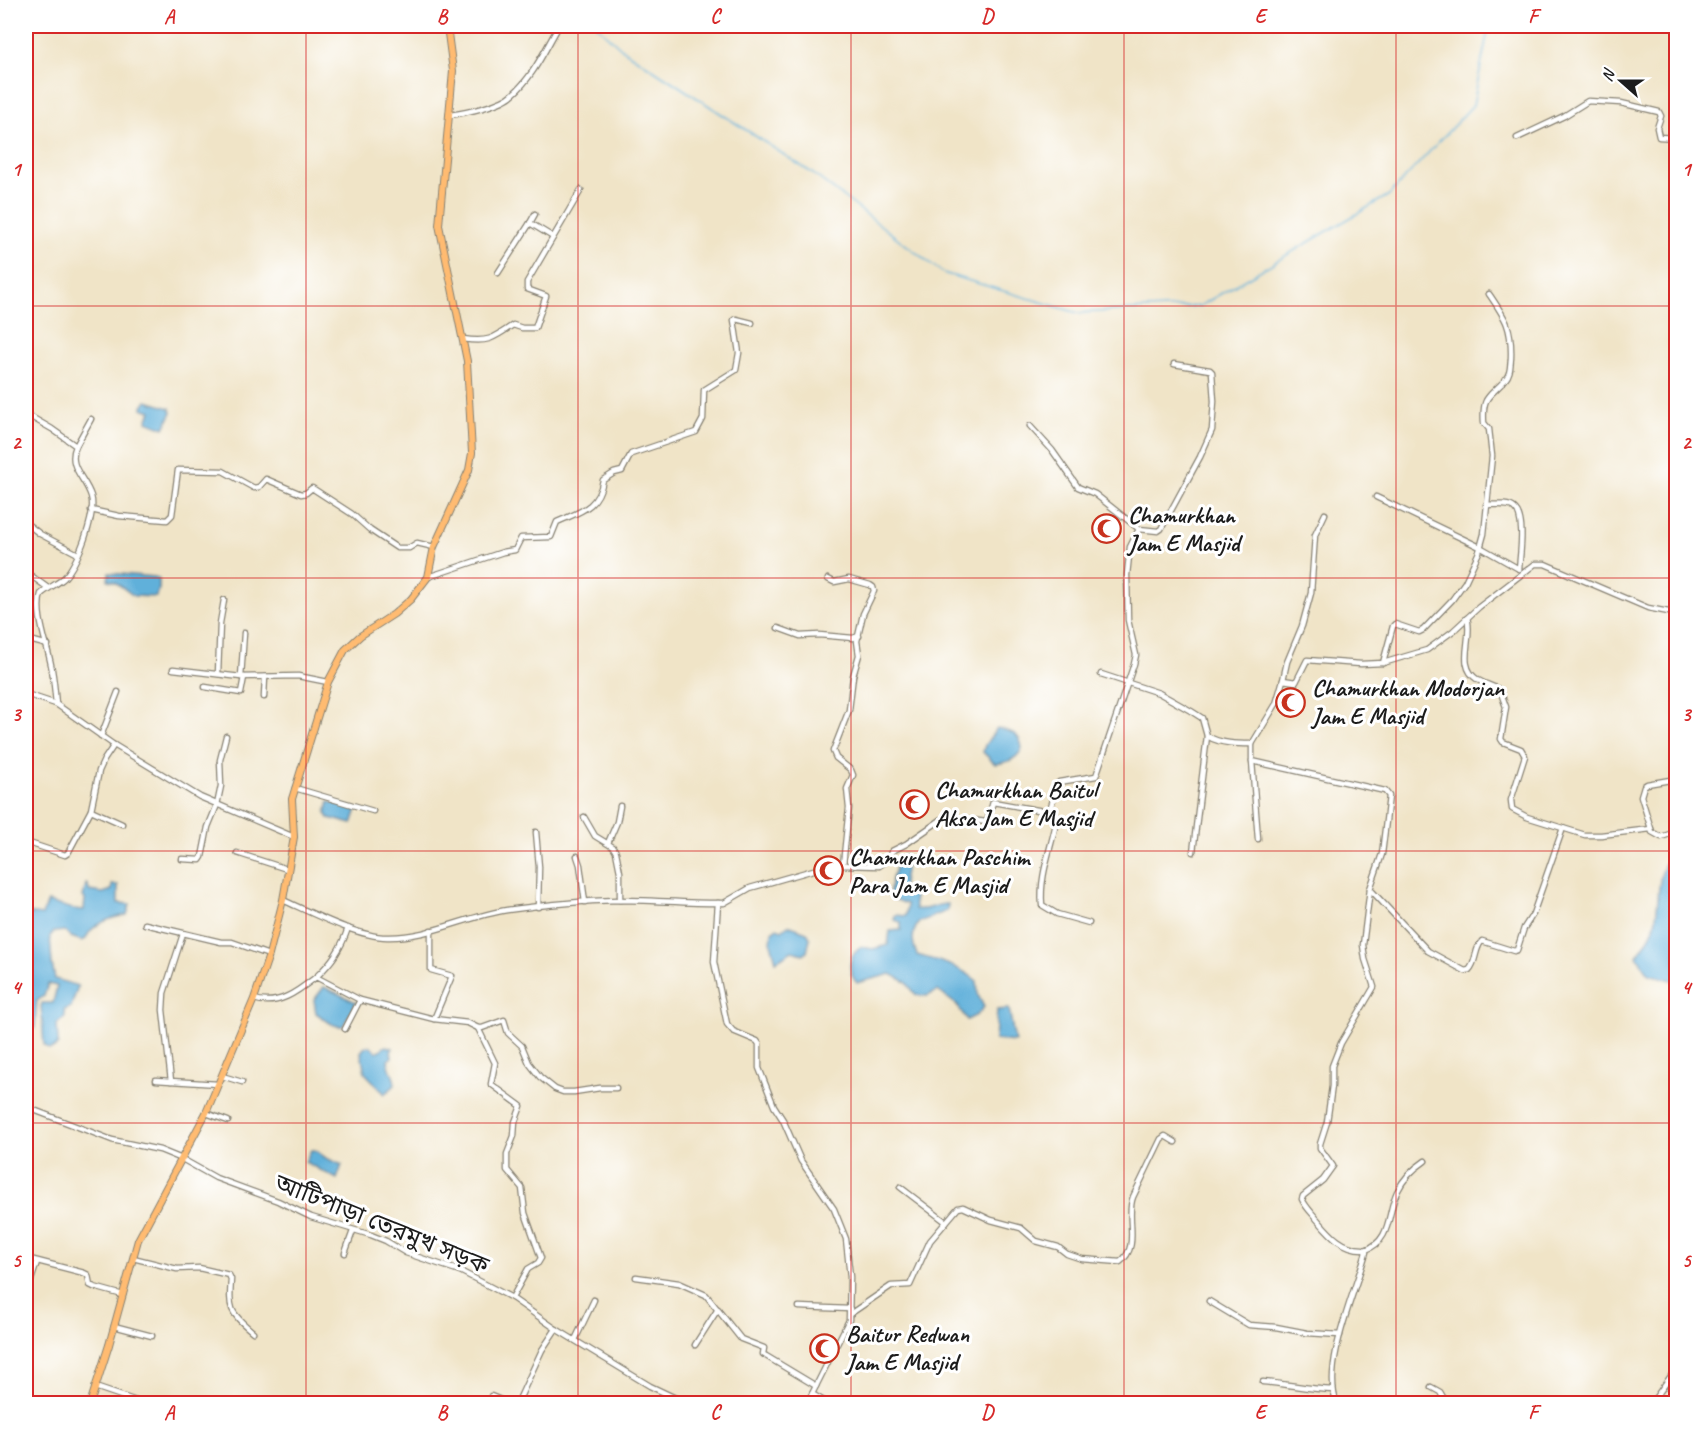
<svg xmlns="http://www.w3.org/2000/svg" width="1702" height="1429" font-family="Caveat,'Noto Sans Bengali',sans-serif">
  <rect width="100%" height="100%" fill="#fff"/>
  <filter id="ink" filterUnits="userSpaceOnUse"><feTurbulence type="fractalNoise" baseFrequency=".0167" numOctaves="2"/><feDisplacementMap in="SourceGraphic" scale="12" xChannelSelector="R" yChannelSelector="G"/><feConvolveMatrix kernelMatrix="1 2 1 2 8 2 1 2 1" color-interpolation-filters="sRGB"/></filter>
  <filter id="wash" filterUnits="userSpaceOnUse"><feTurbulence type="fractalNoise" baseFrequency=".008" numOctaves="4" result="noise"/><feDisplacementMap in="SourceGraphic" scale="24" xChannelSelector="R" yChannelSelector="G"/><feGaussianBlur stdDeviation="1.35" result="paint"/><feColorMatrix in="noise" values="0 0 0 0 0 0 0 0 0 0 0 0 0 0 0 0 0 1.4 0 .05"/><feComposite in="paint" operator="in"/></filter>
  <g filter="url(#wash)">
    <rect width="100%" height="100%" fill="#f0e4c7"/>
    <g fill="#60b0da" stroke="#3e667b" stroke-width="1.5">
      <path d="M147 401 170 408 172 412 164 428 147 421 151 411 142 408Z"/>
      <path d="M109 573 155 577 159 579V589L156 597 134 596 115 582 108 580Z"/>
      <path d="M997 728C1010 731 1020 733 1022 748 1018 759 1006 763 995 764L983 752 985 745Z"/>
      <path d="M329 802 357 809 352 824 329 818 326 813Z"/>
      <path d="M1676 849V981L1649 974 1637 956C1643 947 1653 935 1655 924 1660 898 1655 867 1676 849Z"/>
      <path d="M903 855 907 857 902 891 914 895 915 909C929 911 935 904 948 904L947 911 919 922C911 934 912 942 917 955 939 961 960 966 977 981L978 995 984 1007 977 1015 967 1020 957 1005 938 991 927 996 916 995 906 982 891 974 857 983C847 972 848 955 861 947L873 949 888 945 890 931 901 930V922L894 920 895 915 906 916 907 904 889 897C891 882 893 867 903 855Z"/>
      <path d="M86 884 88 885 89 891 103 893 112 890V885H118V903L130 904 127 915C113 917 90 924 86 939L82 941 71 937 65 931 54 932 50 936 52 964 55 979 78 986 71 1007 64 1010 65 1017 57 1024 58 1044 54 1048 49 1049 44 1045 41 1006 42 1003H53L57 986 48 984 44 996 37 1001 35 1028 31 1024 29 1010 26 1009V913L42 915 48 902 73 909 84 910 85 899 83 897Z"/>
      <path d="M788 925 807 932 810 938 807 952 803 954 792 951 776 961 771 943 772 932 777 928 782 930Z"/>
      <path d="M324 987 356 1002 343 1026C333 1028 324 1018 316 1013L314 1000Z"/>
      <path d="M1009 1009 1015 1042 995 1040 997 1010Z"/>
      <path d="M370 1046 377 1052 386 1046 393 1048 391 1052 392 1057 388 1060C389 1070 395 1076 395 1085L385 1094 365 1073 361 1052 365 1047Z"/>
      <path d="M311 1150H315L326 1158 342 1165 337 1179 305 1162Z"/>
    </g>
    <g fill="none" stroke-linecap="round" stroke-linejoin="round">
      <path stroke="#60b0da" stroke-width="1.5" d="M597 26 622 49 812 173 943 273 1078 313 1200 306 1389 195 1473 105 1489 26"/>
    </g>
  </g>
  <g filter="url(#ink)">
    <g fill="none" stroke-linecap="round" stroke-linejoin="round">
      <defs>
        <g id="minor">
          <path d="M450 115C465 113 502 105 513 94 532 78 544 52 556 31"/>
          <path d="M1517 138 1564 116 1588 101 1621 103 1659 112 1661 116 1657 128 1659 137 1676 138"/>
          <path d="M26 211V212"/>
          <path d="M535 214 530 223 553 237"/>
          <path d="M498 273 530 223"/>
          <path d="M463 339C487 343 493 339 513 325L522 328H535L546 296 527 289V282L581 190"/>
          <path d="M26 414 52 429 76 446C67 467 85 477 91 496 97 515 77 564 64 578 57 584 48 588 41 594 34 613 49 649 52 670 54 681 55 693 56 704"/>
          <path d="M1030 426 1052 450 1078 487 1095 494 1139 529"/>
          <path d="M76 446 91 419"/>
          <path d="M1376 497 1480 547 1519 569"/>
          <path d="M1486 505C1493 505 1509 503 1514 508 1526 517 1520 555 1519 569"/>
          <path d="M91 510 119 516 167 520 172 515 178 470 223 471 254 488 259 487 266 479 301 494 306 493 312 488 352 514 370 530 397 548H409L417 543 434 547"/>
          <path d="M26 523 40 534 78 554"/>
          <path d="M26 572 48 588"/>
          <path d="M1676 576 1674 584V613H1676"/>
          <path d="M428 577 503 552 515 550 521 538 551 537 557 522C581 511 598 508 603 480L614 473 622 471 631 454 696 432 703 419 704 390 736 370 739 353 734 320 736 319 752 323"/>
          <path d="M828 579 834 582 849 579 870 585 873 587 874 591 863 614 857 641 859 655 853 676 849 710 833 751 836 758 851 770 853 775 847 789 849 808 843 865"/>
          <path d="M1467 618C1474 637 1455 666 1478 680 1485 684 1493 686 1500 690L1506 707 1501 739 1503 742 1521 749 1525 756 1511 800 1512 809 1527 817 1585 835H1601L1651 829"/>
          <path d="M778 628 800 636 819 635 853 638 859 636"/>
          <path d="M26 639 48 645"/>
          <path d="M1383 663 1393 626 1395 624 1419 632 1423 630 1452 600 1465 582 1479 552 1484 534 1492 456 1489 429 1484 423C1482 395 1489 398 1505 380 1511 373 1510 366 1511 358 1512 327 1506 319 1489 294"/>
          <path d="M173 669 241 677 298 676 328 682"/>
          <path d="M218 674 220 623 224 600"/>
          <path d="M1101 674 1159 693 1191 711 1202 718 1207 736C1221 744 1237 744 1252 744V761L1385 791 1389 796 1382 854 1370 889 1363 945 1365 959 1374 987 1341 1043 1332 1066V1086L1327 1122 1320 1144V1148L1333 1166 1323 1180 1303 1196 1302 1199C1305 1206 1311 1212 1316 1218 1329 1233 1341 1249 1363 1249L1366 1252C1356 1290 1321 1366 1337 1404"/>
          <path d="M241 677 244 633"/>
          <path d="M1283 680 1287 662 1302 626 1311 593 1315 535 1325 514"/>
          <path d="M205 687 241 693 244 677"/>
          <path d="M26 694 56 704 114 745 200 797 294 837"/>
          <path d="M264 697 265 677"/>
          <path d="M101 736 118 692"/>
          <path d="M1252 744 1276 704 1283 680 1296 682 1307 660 1361 664 1383 663 1427 650 1453 631 1479 607 1535 564H1545L1648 608 1674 613"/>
          <path d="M1252 761 1258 839"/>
          <path d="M1676 779 1647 784 1644 786 1641 796 1652 832 1661 837 1676 832"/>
          <path d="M295 788 373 811"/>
          <path d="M91 810 122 824"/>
          <path d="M1049 812 1055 814 1057 818C1052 847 1039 875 1042 905L1057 914 1089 923"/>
          <path d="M584 817 595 836 613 847 616 852 620 872V900"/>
          <path d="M536 832 539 867 538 907"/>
          <path d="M26 842 65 855 68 853 91 810 99 771 104 760 114 745"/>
          <path d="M608 843 617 822 620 806"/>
          <path d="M1193 852 1207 736"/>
          <path d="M237 853 287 869"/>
          <path d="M577 856 580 865 585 902"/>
          <path d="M182 859 200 860 202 857 208 827 217 805 221 786 220 760 226 736"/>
          <path d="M1370 889 1428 951 1465 971 1469 970C1477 962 1474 949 1482 941L1514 951 1517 950 1524 928 1533 914 1563 828"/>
          <path d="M283 900C310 912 358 937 387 937 428 938 467 916 507 910 543 905 581 901 617 900 650 900 684 903 718 903H724L750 888 817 869 843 865 879 866 885 862 892 851 906 844 945 817 987 822 993 802 1049 812 1059 782 1096 776 1134 664 1136 655 1128 620 1127 575 1130 547 1139 529 1158 531 1161 529 1200 457 1212 430 1214 401 1212 372 1210 370 1174 364"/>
          <path d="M718 903 714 962 727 1024 733 1031 757 1041 759 1044V1068L774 1106 783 1120 801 1161 834 1209 846 1239 850 1277 849 1320 807 1404"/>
          <path d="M145 924 221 942H232L269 955"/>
          <path d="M431 930V970L452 976 434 1019"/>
          <path d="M183 934 164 993 163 1010 171 1081 218 1084"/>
          <path d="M316 977C332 962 341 949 348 928"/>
          <path d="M254 999C278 1007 298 991 316 977L360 1000 434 1019 468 1023 478 1028 495 1063 491 1084 521 1106 515 1122 514 1136 507 1154V1170L522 1188 525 1213 541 1258 538 1263 528 1269 512 1298"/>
          <path d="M478 1028H482L504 1020 508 1033 522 1046 529 1063 540 1077 555 1089 563 1092H574L600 1088H616"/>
          <path d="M345 1029 360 1000"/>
          <path d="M222 1076 242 1082"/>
          <path d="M156 1080 171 1081"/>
          <path d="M26 1107 112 1140 160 1150 182 1159 216 1178 278 1201 311 1217 371 1235 386 1241 406 1253 460 1271 512 1298 556 1329 650 1386 688 1404"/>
          <path d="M206 1113 228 1121"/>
          <path d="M900 1187 946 1222"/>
          <path d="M1365 1250C1392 1241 1387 1213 1397 1192 1403 1179 1413 1169 1425 1161"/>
          <path d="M345 1253 353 1231"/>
          <path d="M26 1258 84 1273 88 1275 90 1285 94 1287 123 1295"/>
          <path d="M133 1258 177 1269 199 1268 229 1275 231 1279C229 1309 229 1312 253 1332"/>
          <path d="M636 1277 679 1283 706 1295 741 1339 764 1348 763 1354 766 1356 816 1386"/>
          <path d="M26 1296 37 1262"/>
          <path d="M1209 1301 1249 1325 1276 1327 1307 1333 1340 1335"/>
          <path d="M799 1307 850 1309"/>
          <path d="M850 1314 891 1286 910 1285 930 1241 958 1208 963 1207 991 1220 1021 1228 1036 1241 1058 1247 1067 1254 1082 1259 1120 1262C1141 1247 1125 1217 1133 1197L1161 1139 1165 1136 1175 1142"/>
          <path d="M114 1326 152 1336"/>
          <path d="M575 1340 594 1300"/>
          <path d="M695 1345 718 1309"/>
          <path d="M1263 1382C1287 1384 1309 1389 1333 1390"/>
          <path d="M95 1387 145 1404"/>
          <path d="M1431 1387 1440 1392 1447 1404"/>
          <path d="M812 1394 829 1404"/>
          <path d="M491 1396 511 1404"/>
          <path d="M1476 1402V1404"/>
          <path d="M157 1404 159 1400 173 1404"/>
          <path d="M517 1404 542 1350 556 1329"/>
          <path d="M1651 1404 1676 1369"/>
        </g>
        <path id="major" d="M90 1404 109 1345 138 1240 206 1113 254 999 269 955 283 900 294 837 292 799 328 682 345 650 360 636 394 614 411 599 428 577 434 547 469 470 472 453 467 361 439 225 453 71 447 26"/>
      </defs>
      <use href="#minor" stroke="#868072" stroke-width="7"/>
      <use href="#major" stroke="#868072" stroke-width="8"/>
      <use href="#minor" stroke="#fff" stroke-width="4.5"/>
      <use href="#major" stroke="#ffbb71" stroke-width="6"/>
    </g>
  </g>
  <path fill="none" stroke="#d62828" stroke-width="1.5" stroke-opacity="0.55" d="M306 26V1404M578 26V1404M851 26V1404M1124 26V1404M1396 26V1404M26 306H1676M26 578H1676M26 851H1676M26 1123H1676"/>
  <defs>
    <symbol id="mosque-ring" viewBox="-11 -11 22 22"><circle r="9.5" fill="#fff" stroke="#c8321e" stroke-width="1.5"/><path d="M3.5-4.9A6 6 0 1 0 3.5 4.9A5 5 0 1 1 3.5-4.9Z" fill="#c8321e"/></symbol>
  </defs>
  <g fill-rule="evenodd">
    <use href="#mosque-ring" x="1090" y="512" width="33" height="33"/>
    <use href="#mosque-ring" x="1274" y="686" width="33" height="33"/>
    <use href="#mosque-ring" x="898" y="788" width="33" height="33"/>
    <use href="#mosque-ring" x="812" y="854" width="33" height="33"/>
    <use href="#mosque-ring" x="808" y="1332" width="33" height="33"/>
  </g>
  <g text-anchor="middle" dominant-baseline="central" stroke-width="6" stroke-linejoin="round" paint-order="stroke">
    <g font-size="24" font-weight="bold" fill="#1c1c1c" stroke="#fff" text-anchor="start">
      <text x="1128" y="515">Chamurkhan<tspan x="1128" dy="28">Jam E Masjid</tspan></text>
      <text x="1312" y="688">Chamurkhan Modorjan<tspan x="1312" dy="28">Jam E Masjid</tspan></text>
      <text x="935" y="790">Chamurkhan Baitul<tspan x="935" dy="28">Aksa Jam E Masjid</tspan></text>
      <text x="849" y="857">Chamurkhan Paschim<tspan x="849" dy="28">Para Jam E Masjid</tspan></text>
      <text x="846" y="1334">Baitur Redwan<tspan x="846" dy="28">Jam E Masjid</tspan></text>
    </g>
    <g font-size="24" fill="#1c1c1c" stroke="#fff">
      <text transform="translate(382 1224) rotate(22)">আটিপাড়া তেরমুখ সড়ক</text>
    </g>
  </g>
  <rect width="1702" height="1429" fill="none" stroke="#fff" stroke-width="66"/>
  <g transform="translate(1621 81) rotate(291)" stroke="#ffffff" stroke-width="4.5" paint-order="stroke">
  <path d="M0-4.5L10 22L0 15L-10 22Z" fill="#1c1c1c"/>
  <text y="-9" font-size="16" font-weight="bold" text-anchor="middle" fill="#1c1c1c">N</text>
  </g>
  <rect x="33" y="33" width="1636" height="1363" fill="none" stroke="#d62828" stroke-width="2"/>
  <g font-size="20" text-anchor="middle" font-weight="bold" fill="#d62828">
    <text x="169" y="23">A</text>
    <text x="442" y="23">B</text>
    <text x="715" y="23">C</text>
    <text x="987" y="23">D</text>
    <text x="1260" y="23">E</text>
    <text x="1533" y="23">F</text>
    <text x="16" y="176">1</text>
    <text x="1686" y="176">1</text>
    <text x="16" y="449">2</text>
    <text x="1686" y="449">2</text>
    <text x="16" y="721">3</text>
    <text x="1686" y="721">3</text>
    <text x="16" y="994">4</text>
    <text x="1686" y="994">4</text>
    <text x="16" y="1267">5</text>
    <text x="1686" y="1267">5</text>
    <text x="169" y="1419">A</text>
    <text x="442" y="1419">B</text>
    <text x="715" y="1419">C</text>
    <text x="987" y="1419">D</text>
    <text x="1260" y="1419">E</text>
    <text x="1533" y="1419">F</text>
  </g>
</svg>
